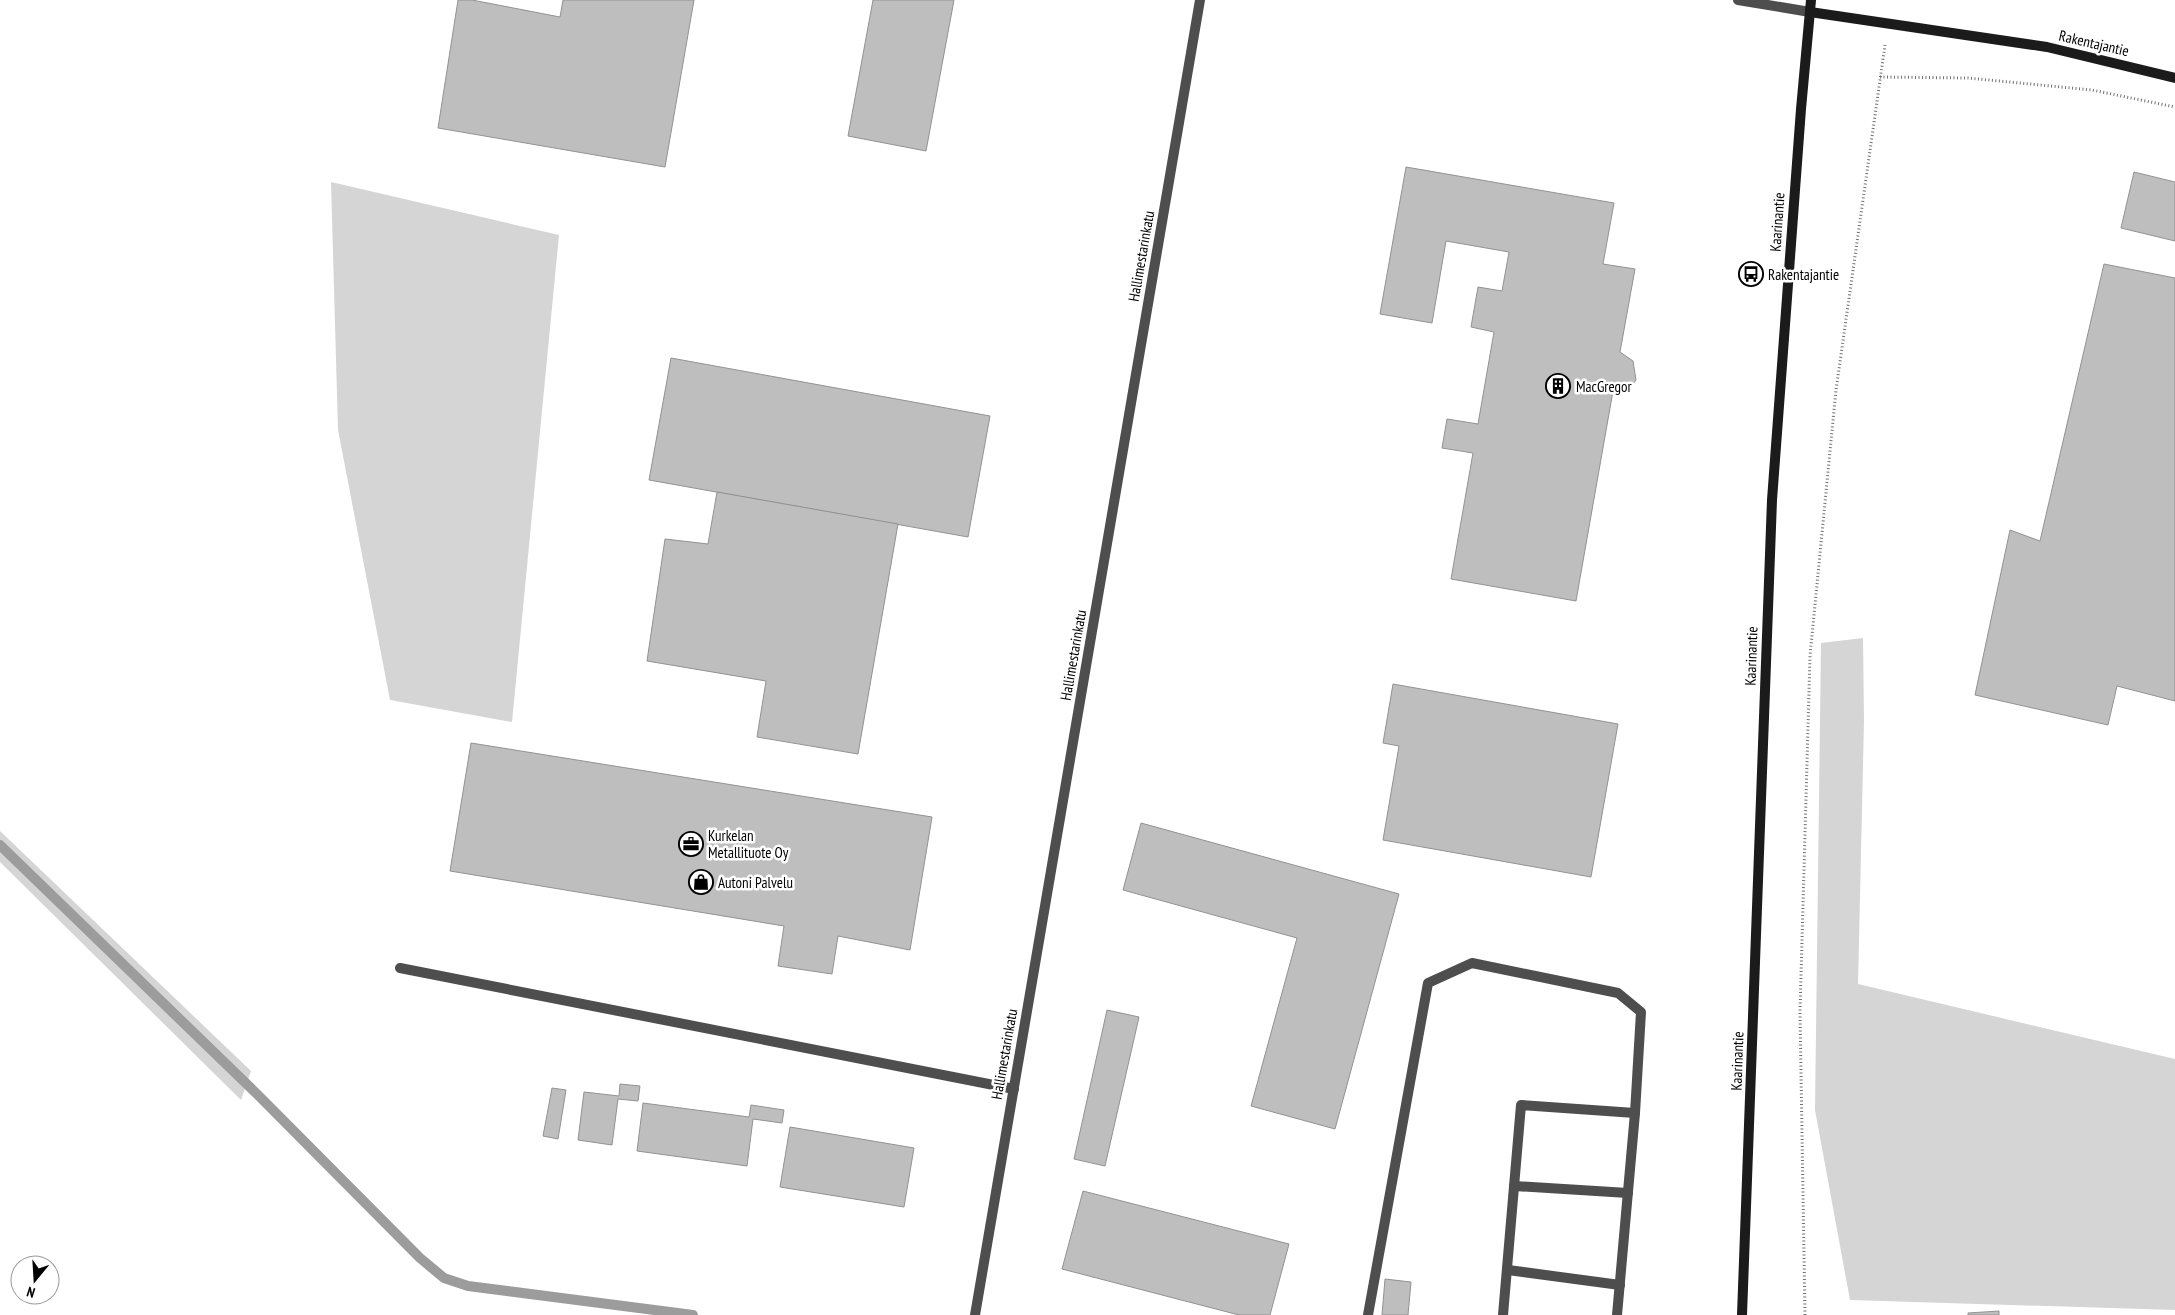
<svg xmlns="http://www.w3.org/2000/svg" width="2175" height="1315" font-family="'PT Sans Narrow',sans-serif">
  <rect width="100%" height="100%" fill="#fff"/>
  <g fill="#d5d5d5">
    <path d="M331 182 559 235 512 722 390 700 338 430Z"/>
    <path d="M1863 638 1864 721 1858 984 2175 1059V1310L1850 1300 1815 1110 1821 643Z"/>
    <path d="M0 831 251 1071 241 1100 0 862Z"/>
  </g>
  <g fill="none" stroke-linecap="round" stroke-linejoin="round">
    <path stroke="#9c9c9c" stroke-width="10" d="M0 845 258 1095 420 1258 444 1278 468 1286 693 1315"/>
  </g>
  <g fill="#bebebe" stroke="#929292">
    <path d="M458 0H472L560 17 563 0H694L665 167 438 128Z"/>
    <path d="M873 0H954L926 151 848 136Z"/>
    <path d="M1406 167 1614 203 1603 264 1635 269 1620 352 1633 361 1636 380 1626 393 1613 391 1576 601 1451 579 1473 453 1442 448 1447 419 1478 424 1494 332 1471 327 1478 287 1502 291 1509 252 1446 241 1432 323 1380 314Z"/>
    <path d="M2134 172 2175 182V241L2121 228Z"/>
    <path d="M2104 264 2175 278V701L2117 686 2108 725 1975 695 2010 530 2040 541Z"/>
    <path d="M671 358 990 416 968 537 649 480Z"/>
    <path d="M717 492 898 524 858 754 757 737 766 681 647 661 665 539 708 544Z"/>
    <path d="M1393 684 1618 724 1591 877 1383 840 1399 746 1383 743Z"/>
    <path d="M471 743 932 817 910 950 838 936 832 974 778 966 784 926 450 871Z"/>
    <path d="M1141 823 1399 894 1335 1129 1251 1106 1297 938 1123 890Z"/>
    <path d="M1107 1010 1139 1017 1105 1166 1074 1159Z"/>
    <path d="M620 1084 640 1086 638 1101 618 1099 612 1145 578 1140 584 1092 619 1096Z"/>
    <path d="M552 1088 566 1090 558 1139 543 1136Z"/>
    <path d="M643 1103 749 1117 751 1105 784 1110 782 1123 753 1119 747 1166 637 1151Z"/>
    <path d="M790 1127 914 1148 904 1207 780 1187Z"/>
    <path d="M1083 1191 1289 1244 1270 1315H1239L1062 1269Z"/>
    <path d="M1385 1279 1411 1282 1408 1315H1382Z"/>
    <path d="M1999 1311V1315H1968V1313Z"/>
  </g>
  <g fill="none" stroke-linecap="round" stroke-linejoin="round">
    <g stroke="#707070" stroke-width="3" stroke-dasharray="1 2.5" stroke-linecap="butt">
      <path d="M1880 77 1968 78 2092 90 2175 107"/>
      <path d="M1805 1315 1800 1012 1810 656 1836 390 1885 45"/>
    </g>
    <g stroke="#4e4e4e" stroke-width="10">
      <path d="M1514 1186 1628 1193"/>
      <path d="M1508 1270 1620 1285"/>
      <path d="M1368 1315 1428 983 1472 963 1618 993 1641 1012 1635 1113 1617 1315"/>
      <path d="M1503 1315 1521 1105 1635 1113"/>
    </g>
    <g stroke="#4e4e4e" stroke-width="10">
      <path d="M1738 0 1810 12"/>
      <path d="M400 968 1014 1089"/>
      <path d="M975 1315 1200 0"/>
    </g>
    <g stroke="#1b1b1b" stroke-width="10">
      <path d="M1810 12 2047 47 2175 78"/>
      <path d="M1742 1315 1772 500 1801 109 1811 0"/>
    </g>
  </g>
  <defs>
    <symbol id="bus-ring" viewBox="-11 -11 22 22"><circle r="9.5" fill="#fff" stroke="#000" stroke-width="1.5"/><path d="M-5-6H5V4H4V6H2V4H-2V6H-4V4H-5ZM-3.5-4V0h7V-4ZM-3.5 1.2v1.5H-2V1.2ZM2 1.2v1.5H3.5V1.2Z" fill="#000"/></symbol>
    <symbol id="building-ring" viewBox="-11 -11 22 22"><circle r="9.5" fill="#fff" stroke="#000" stroke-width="1.5"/><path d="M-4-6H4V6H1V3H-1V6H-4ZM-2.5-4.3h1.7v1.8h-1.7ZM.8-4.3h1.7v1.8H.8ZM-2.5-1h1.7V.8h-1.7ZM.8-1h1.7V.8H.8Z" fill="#000"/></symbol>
    <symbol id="office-ring" viewBox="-11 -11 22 22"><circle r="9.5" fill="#fff" stroke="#000" stroke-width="1.5"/><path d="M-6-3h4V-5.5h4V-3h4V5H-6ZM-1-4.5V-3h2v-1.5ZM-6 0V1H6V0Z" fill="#000"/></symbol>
    <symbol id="shop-ring" viewBox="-11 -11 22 22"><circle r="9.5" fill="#fff" stroke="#000" stroke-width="1.5"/><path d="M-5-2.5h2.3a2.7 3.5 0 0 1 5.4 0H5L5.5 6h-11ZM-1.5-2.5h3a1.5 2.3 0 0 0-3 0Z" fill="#000"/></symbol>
  </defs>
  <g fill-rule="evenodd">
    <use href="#bus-ring" x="1737" y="260" width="28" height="28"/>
    <use href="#building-ring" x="1544" y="372" width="28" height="28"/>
    <use href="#office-ring" x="677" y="830" width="28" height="28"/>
    <use href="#shop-ring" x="687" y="868" width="28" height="28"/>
  </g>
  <g text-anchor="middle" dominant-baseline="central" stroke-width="5" stroke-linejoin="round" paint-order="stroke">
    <g font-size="15" fill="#000" stroke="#fff">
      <text transform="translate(2094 43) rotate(13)">Rakentajantie</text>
      <text transform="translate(1777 222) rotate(-86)">Kaarinantie</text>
      <text transform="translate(1141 256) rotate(-80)">Hallimestarinkatu</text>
      <text transform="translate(1073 655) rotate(-80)">Hallimestarinkatu</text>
      <text transform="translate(1751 656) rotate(-88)">Kaarinantie</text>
      <text transform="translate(1004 1054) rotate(-80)">Hallimestarinkatu</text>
      <text transform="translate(1737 1061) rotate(-88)">Kaarinantie</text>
    </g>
    <g font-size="15" fill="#000" stroke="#fff" text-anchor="start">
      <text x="1768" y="274">Rakentajantie</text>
      <text x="1576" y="386">MacGregor</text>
      <text x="708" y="835">Kurkelan<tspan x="708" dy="17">Metallituote Oy</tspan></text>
      <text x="718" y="882">Autoni Palvelu</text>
    </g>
  </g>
  <g transform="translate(35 1280) rotate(198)"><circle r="24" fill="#ffffff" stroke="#999999"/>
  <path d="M0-4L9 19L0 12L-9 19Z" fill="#000000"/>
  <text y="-8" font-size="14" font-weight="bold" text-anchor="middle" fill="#000000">N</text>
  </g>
</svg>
